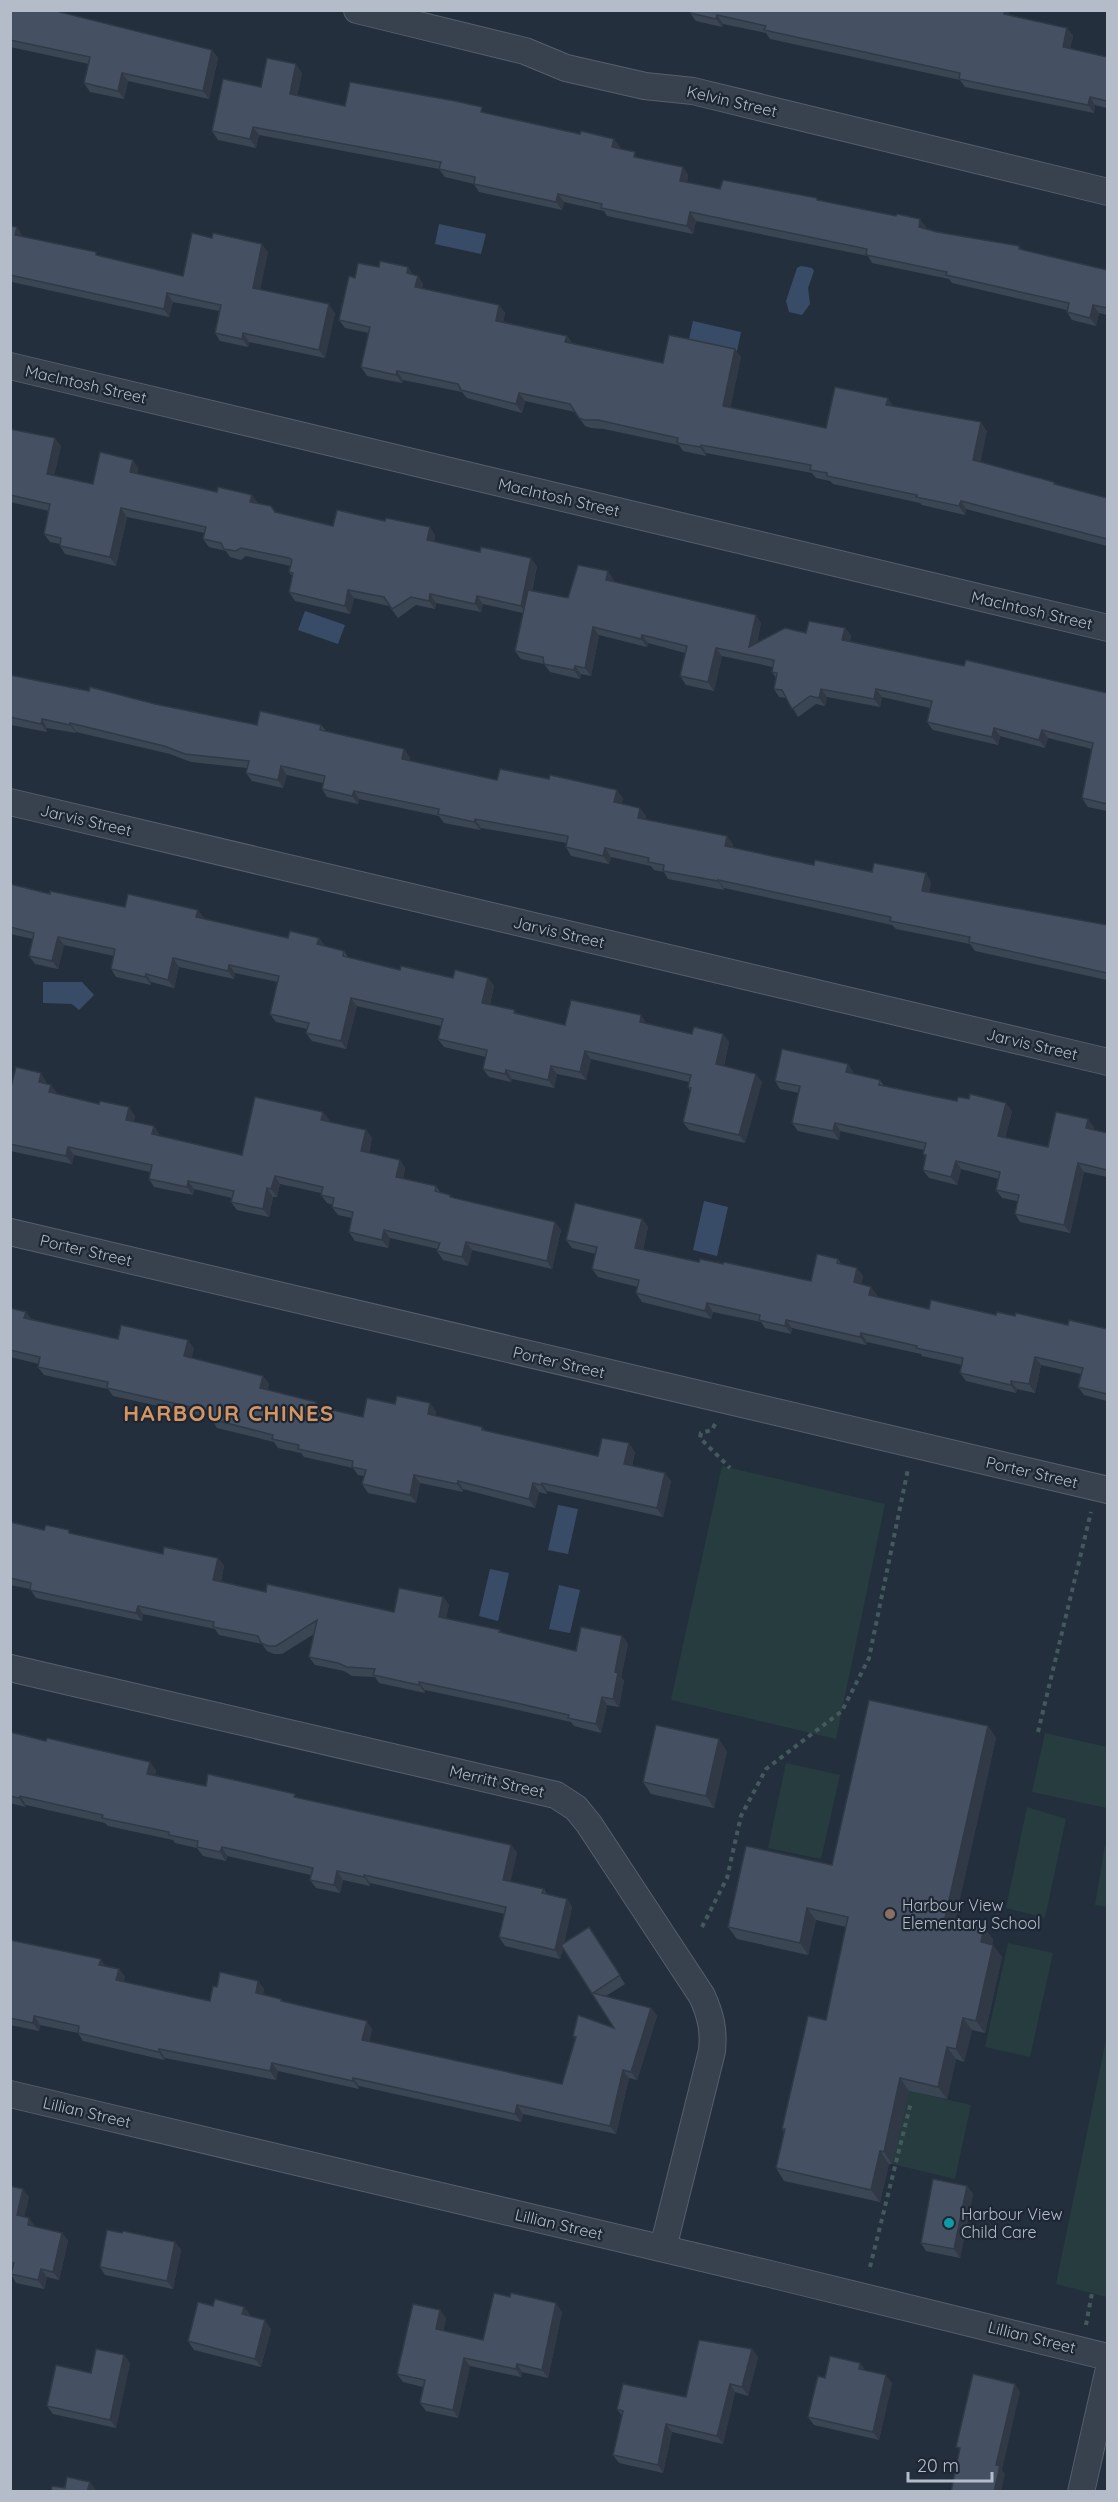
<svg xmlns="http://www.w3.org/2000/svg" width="1118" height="2502" font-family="Quicksand,sans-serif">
  <rect width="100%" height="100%" fill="#242f3e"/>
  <g fill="#263c3f">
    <path d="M722 1466 885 1504 836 1739 671 1700Z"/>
    <path d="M1045 1733 1107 1747V1808L1032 1792Z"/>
    <path d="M786 1763 840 1775 821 1859 768 1848Z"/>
    <path d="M1027 1807 1066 1819 1045 1918 1006 1908Z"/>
    <path d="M1105 1845 1108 1846 1107 1907 1095 1905Z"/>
    <path d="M1008 1943 1053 1953 1030 2057 985 2047Z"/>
    <path d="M1107 2035V2297L1056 2284Z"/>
    <path d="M909 2091 971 2105 955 2179 892 2164Z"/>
  </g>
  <g fill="#394c67">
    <path d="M439 224 486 234 481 254 435 244Z"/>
    <path d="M801 266 812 268 814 271 808 288 810 304 802 315 789 312 786 301 797 268Z"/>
    <path d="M693 321 741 332 737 351 689 339Z"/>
    <path d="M305 611 345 625 338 644 298 630Z"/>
    <path d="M43 982H82L94 995 79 1010 72 1004 43 1003Z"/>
    <path d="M704 1201 728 1207 717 1256 693 1250Z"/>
    <path d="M558 1505 578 1509 568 1554 548 1550Z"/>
    <path d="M490 1569 509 1573 498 1621 479 1616Z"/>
    <path d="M559 1585 580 1590 570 1633 549 1629Z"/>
  </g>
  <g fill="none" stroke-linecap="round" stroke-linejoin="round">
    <defs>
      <g id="street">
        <path d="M357 10 525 51 566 68 645 86 693 91 1108 192"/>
        <path d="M10 366 1108 628"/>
        <path d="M10 802 1108 1062"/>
        <path d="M10 1232 1108 1490"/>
        <path d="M10 1668 556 1795 576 1808 589 1824 702 1996C711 2016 714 2030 712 2051L663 2248"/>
        <path d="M10 2094 770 2274 1108 2357"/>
        <path d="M1081 2492 1108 2373"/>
      </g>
    </defs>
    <use href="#street" stroke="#565f6c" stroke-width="28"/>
    <g stroke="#44595c" stroke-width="4" stroke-dasharray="4.5 4.5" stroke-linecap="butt">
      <path d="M715 1424 712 1430 701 1433 700 1438 730 1468"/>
      <path d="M1038 1732 1091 1512"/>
      <path d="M702 1927 727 1878 741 1816 766 1769 842 1711 869 1658 908 1469"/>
      <path d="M870 2267 911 2102"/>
      <path d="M1086 2325 1092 2293"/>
    </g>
    <use href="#street" stroke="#38414e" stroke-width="26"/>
  </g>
  <g fill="#3b4654">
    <path d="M10 10 212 50 218 58 209 99 128 81 124 99 90 92 84 83 89 64 10 47Z"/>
    <path d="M690 13 1010 15 1067 28 1073 36 1070 49 1107 57V108L1095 105 1094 113 965 87 960 80 770 39 766 33 723 24 722 27 696 21Z"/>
    <path d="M302 73 297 96 345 106 487 113 620 147V149L639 158 683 167 688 175 687 182 720 189 820 201 926 227V229L937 232 1019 246 1022 250 1107 270V315L1099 313 1096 326 1072 320 1067 312V310L952 283 949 279 872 263 868 256 696 221 693 234 607 216 604 211 564 202 562 210 479 192 474 184 445 177 439 169 259 135 256 148 218 140 212 131 261 87Z"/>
    <path d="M10 226 17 227 22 236 99 256 183 276 268 252 260 289 335 313 325 358 249 342 248 347 220 341 215 333 219 311 173 302 169 317 12 282 10 290Z"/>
    <path d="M379 267H408L413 275 423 284 422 288 499 305 505 313 503 322 567 336 572 343 663 363 741 357 730 408 826 428 893 406 987 431 980 462 1054 482 1057 485 1107 498V546L966 509 965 515 922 505 920 503 833 484 830 481 816 478 812 473 706 453V456L683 451 679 445 604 429 591 428 585 426 575 412 525 401 522 413 467 398 462 392 403 380 402 383 367 376 361 367 369 333 345 328 339 320 355 278Z"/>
    <path d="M10 429 61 446 54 475 93 484 138 468 137 474 258 503 275 512 333 526 435 535 434 542 537 566 532 591 568 598 614 580V582L761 623 757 643 806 633 845 628 851 636 850 641 964 666 1107 693V811L1088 807 1082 798 1092 749 1048 738 1045 748 1000 736 998 745 933 730 927 722 930 708 882 697 880 707 827 697 825 706 816 704 798 717 787 698 779 697 774 689 776 678 772 672 773 667 722 656 714 691 686 685 680 676 685 653 648 643 647 647 599 635 591 676 581 674 580 679 550 672 544 664 521 659 515 651 523 613 483 604 481 612 436 603 435 609 416 605 398 618 389 606 354 598 350 614 295 601 289 592 293 577 289 572 291 566 246 556 241 560 230 557 226 551 209 547 203 539 205 533 127 517 116 566 65 554 60 546V544L50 542 44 534 49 511 10 502Z"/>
    <path d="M10 675 257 725H321L326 731 404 749 410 758 409 761 497 780 623 798 621 804 646 816V819L733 844 732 847 814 865 872 872 931 882 929 892 1107 925V980L975 951 970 944 896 929 892 925 724 888V890L668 879 664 872 654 870 651 866 611 857 609 864 571 856 566 847 567 843 481 828 480 830 444 823 439 816 359 799 358 804 327 797 322 789 323 783 287 775 283 788 252 781 246 773 247 768 191 762 170 754 76 732V733L47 728V732L11 725Z"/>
    <path d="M10 884 50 894 125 907 204 918V919L288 938H319L325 946 344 951 348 957 400 970 453 978H488L494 986 490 1004 517 1013 565 1025 647 1024 729 1042 724 1066 762 1082 745 1143 689 1130 683 1122 690 1091 688 1087 689 1082 591 1059 586 1080 557 1074 554 1088 512 1079 511 1082 489 1077 483 1069 486 1057 444 1047 438 1039 441 1026 357 1006 346 1049 312 1041 306 1033 307 1029 276 1022 270 1014 278 982 235 973 234 979 179 967 174 988 151 982V985L116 977 111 969 114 956 64 945 58 969 35 964 29 956 33 939 10 934Z"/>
    <path d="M848 1064 853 1072V1074L880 1080 884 1086 957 1101 1012 1111 1005 1138 1048 1147 1094 1127 1093 1130 1107 1133V1177L1084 1172 1070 1233 1020 1222 1015 1214 1017 1201 1002 1198 996 1190 999 1179 961 1169 957 1185 929 1178 923 1170 926 1158 923 1154 924 1150 840 1131 839 1140 798 1131 792 1123 799 1093 780 1089 775 1081Z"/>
    <path d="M46 1081V1084L57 1094 135 1116 133 1122 154 1126 159 1134V1136L242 1155 323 1112 329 1120V1122L366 1130 372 1138 369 1153 400 1160 405 1168 403 1179 436 1186 440 1192 450 1195 453 1198 555 1222 561 1230 552 1269 472 1250 468 1266 443 1260 437 1251 438 1249 390 1238 388 1248 355 1241 349 1232 352 1218 338 1215 332 1207 333 1205 327 1203 321 1195V1193L280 1184 277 1197H273L269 1217 237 1210 231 1202 232 1198 194 1189 193 1195 154 1187 149 1179 150 1172 74 1155 72 1164 10 1151V1091Z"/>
    <path d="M642 1219 648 1227 643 1249 699 1262 723 1264 811 1281 838 1259 841 1264 863 1276 861 1284 877 1295V1297L929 1309 1015 1316 1068 1325 1107 1329V1401L1084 1395 1078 1387 1081 1374 1041 1365 1035 1393 1017 1389 1016 1393 966 1381 960 1373 962 1365 922 1356 921 1354 867 1342 866 1345 792 1328 791 1334 765 1328 761 1322 713 1312 711 1319 642 1302 636 1293 638 1287 598 1277 592 1269 596 1254 572 1248 566 1240Z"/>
    <path d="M10 1306 12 1309 26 1312 31 1319 118 1339 194 1348 191 1358 263 1376 269 1384 267 1390 316 1402 321 1408 363 1417 436 1411 435 1416 482 1427 485 1431 598 1456 635 1452 632 1466 671 1481 663 1517 547 1491V1494L539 1492 535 1508 463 1489V1492L420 1483 416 1503 368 1493 362 1484 364 1476 358 1475 353 1468 304 1457 301 1453 278 1448 274 1442 217 1428 211 1419 212 1418 113 1396 108 1389 44 1375 38 1367 39 1364 10 1357Z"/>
    <path d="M10 1522 44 1530 71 1533 163 1554 218 1558 224 1566 221 1581 266 1592 394 1612 443 1597 449 1605 446 1618 500 1630 502 1633 576 1651 622 1636 628 1644 621 1677 624 1681 619 1707 607 1705 601 1733 574 1726 571 1722 509 1708 425 1690V1693L379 1683 375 1677 352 1676 344 1671 315 1665 309 1657 314 1634 282 1654H274L267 1651 262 1644 219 1635 215 1629 143 1614 142 1621 36 1598 30 1589 10 1585Z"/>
    <path d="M988 1726 996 1738 955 1920 993 1939 992 1945 1002 1957 985 2033 972 2030 964 2062 956 2059 947 2099 909 2091 892 2164H889L880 2202 784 2181 776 2168 784 2132 782 2129 826 2020 846 1927 816 1920 808 1955 737 1939 728 1927 832 1865Z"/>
    <path d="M10 1732 156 1770 155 1775 206 1786 297 1798 511 1845 517 1853 510 1881 544 1889 547 1895 567 1899 572 1907 564 1943 589 1927 625 1984 606 1996 651 2008 657 2016 637 2080 629 2078 616 2134 523 2114 521 2122 359 2086V2089L278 2071 276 2080 165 2058 164 2060 83 2041 78 2033 40 2025 39 2031 10 2025V1940L119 1969 125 1977 123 1982 210 2001 217 1987 258 1981 264 1989 263 1994 281 1999 284 2002 372 2029 369 2042 562 2084 575 2039 573 2036 614 2028 563 1948 560 1959 505 1946 499 1937 505 1914 370 1883V1886L343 1880 340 1893 316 1888 310 1880 311 1875 227 1856 226 1861 203 1856 197 1848 175 1843 173 1840 108 1826 105 1823 26 1805 25 1807 10 1803Z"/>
    <path d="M727 1751 714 1808 651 1794 643 1782Z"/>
    <path d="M10 2186 29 2197 24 2217 35 2227 62 2233 68 2241 59 2280 47 2277 44 2289 16 2283 11 2274 12 2269H10Z"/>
    <path d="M967 2186 973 2194 960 2258 926 2251 921 2243Z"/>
    <path d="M175 2242 181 2250 173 2289 105 2275 100 2267Z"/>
    <path d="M213 2306 244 2307 250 2315 249 2316 271 2329 261 2367 194 2350 188 2341Z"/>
    <path d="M562 2312 548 2378 522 2372 521 2377 470 2366 458 2418 426 2411 420 2403 423 2387 403 2382 397 2374 446 2318 443 2331 483 2340Z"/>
    <path d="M752 2349 758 2357 748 2396 735 2392 723 2444 672 2432 663 2473 619 2463 613 2455 622 2416 617 2409 686 2397Z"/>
    <path d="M124 2355 130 2363 116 2428 53 2414 47 2406 91 2373Z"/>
    <path d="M860 2363 865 2370 892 2383 879 2440 814 2425 808 2417 825 2378Z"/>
  </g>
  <g fill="#303945">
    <path d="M1005 10H1007L1011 16 1004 14Z"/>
    <path d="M717 15 723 24 722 27 716 19Z"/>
    <path d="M1067 28 1073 36 1068 56 1063 47Z"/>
    <path d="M212 50 218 58 209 99 203 91Z"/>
    <path d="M296 64 302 73 296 102 290 94Z"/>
    <path d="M122 73 128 81 124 99 118 91Z"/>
    <path d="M1090 97 1095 105 1094 113 1088 105Z"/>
    <path d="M253 127 259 135 256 148 250 139Z"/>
    <path d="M614 139 620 147 618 155 612 147Z"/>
    <path d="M683 167 688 175 686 189 680 181Z"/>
    <path d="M558 194 564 202 562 210 556 202Z"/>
    <path d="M690 212 696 221 693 234 687 226Z"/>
    <path d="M920 219 926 227 924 235 919 227Z"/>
    <path d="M17 227 22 236 21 243 15 235Z"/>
    <path d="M262 244 268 252 259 296 253 288Z"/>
    <path d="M408 267 414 275 407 273Z"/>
    <path d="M418 276 423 284 421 295 415 287Z"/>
    <path d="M167 293 173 302 169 317 164 309Z"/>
    <path d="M329 304 335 313 325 358 319 350Z"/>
    <path d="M499 305 505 313 502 329 496 321Z"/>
    <path d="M1093 305 1099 313 1096 326 1090 318Z"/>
    <path d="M243 333 249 342 248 347 242 339Z"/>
    <path d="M567 336 572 344 565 342Z"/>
    <path d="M735 349 741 357 729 414 723 406Z"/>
    <path d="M397 371 403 380 402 383 396 375Z"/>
    <path d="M519 393 525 401 522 413 516 404Z"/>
    <path d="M888 398 893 406 886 405Z"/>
    <path d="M981 422 987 431 979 469 973 460Z"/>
    <path d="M55 438 61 446 53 482 47 474Z"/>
    <path d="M701 445 706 453V456L700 447Z"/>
    <path d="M133 460 138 468 135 481 130 472Z"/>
    <path d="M252 495 258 503 250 502Z"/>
    <path d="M961 501 966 509 965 515 959 506Z"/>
    <path d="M121 508 127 517 116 566 110 557Z"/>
    <path d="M430 527 435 535 433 549 427 540Z"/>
    <path d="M531 558 537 566 526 614 521 606Z"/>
    <path d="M608 571 614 580 612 588 606 580Z"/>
    <path d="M348 590 354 598 350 614 345 606Z"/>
    <path d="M430 594 436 603 435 609 429 601Z"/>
    <path d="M477 596 483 604 481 612 475 604Z"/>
    <path d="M756 615 761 623 754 655 749 647Z"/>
    <path d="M593 627 599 635 591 676 585 668Z"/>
    <path d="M845 628 851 636 848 648 842 640Z"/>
    <path d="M642 635 648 643 647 647 641 639Z"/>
    <path d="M716 648 722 656 714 691 708 682Z"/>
    <path d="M575 666 581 674 580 679 574 670Z"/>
    <path d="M821 689 827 697 825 706 819 698Z"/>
    <path d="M876 689 882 697 880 707 874 699Z"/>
    <path d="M42 719 47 728V732L41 724Z"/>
    <path d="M70 723 76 732V733L70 725Z"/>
    <path d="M994 728 1000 736 998 745 992 737Z"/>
    <path d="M1042 730 1048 738 1045 748 1039 740Z"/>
    <path d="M404 749 410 758 408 768 402 759Z"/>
    <path d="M281 766 287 775 283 788 278 780Z"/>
    <path d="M617 790 623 798 620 811 614 802Z"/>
    <path d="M354 791 359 799 358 804 352 796Z"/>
    <path d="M640 808 646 816 644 826 638 818Z"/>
    <path d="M475 819 481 828 480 830 474 822Z"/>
    <path d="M727 836 733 844 731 854 725 846Z"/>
    <path d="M605 848 611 857 609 864 603 856Z"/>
    <path d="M926 873 931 882 928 899 922 891Z"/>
    <path d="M718 880 724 888V890L718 881Z"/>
    <path d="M198 910 204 918 202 926 196 917Z"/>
    <path d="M58 937 64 945 58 969 52 961Z"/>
    <path d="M319 938 325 946 317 944Z"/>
    <path d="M173 958 179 967 174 988 168 980Z"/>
    <path d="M229 965 235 973 234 979 228 971Z"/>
    <path d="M146 974 151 982V985L145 977Z"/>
    <path d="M488 978 494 986 488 1011 482 1003Z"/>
    <path d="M351 998 357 1006 346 1049 341 1041Z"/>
    <path d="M641 1015 647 1024 640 1022Z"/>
    <path d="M723 1034 729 1042 722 1073 716 1064Z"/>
    <path d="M585 1051 591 1059 586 1080 580 1072Z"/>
    <path d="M848 1064 853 1072 852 1081 846 1072Z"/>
    <path d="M551 1066 557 1074 554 1088 548 1080Z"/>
    <path d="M506 1070 512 1079 511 1082 505 1074Z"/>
    <path d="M41 1073 46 1081 44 1090 39 1082Z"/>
    <path d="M756 1074 762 1082 745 1143 739 1135Z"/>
    <path d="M51 1085 57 1093 55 1101 49 1092Z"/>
    <path d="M1006 1103 1012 1111 1003 1144 998 1136Z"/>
    <path d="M129 1107 135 1116 132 1129 126 1120Z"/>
    <path d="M323 1112 329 1120 327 1129 321 1120Z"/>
    <path d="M1088 1119 1094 1127 1092 1136 1086 1128Z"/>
    <path d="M835 1123 840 1131 839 1140 833 1131Z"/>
    <path d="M154 1126 159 1134 158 1143 152 1134Z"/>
    <path d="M366 1130 372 1138 367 1159 361 1151Z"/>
    <path d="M68 1147 74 1155 72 1164 66 1156Z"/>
    <path d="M400 1160 405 1168 402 1185 396 1177Z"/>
    <path d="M956 1161 961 1169 957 1185 951 1177Z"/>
    <path d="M1078 1163 1084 1172 1070 1233 1064 1225Z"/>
    <path d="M275 1176 280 1184 277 1197 271 1189Z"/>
    <path d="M188 1181 194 1189 193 1195 187 1187Z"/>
    <path d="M267 1188 273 1197 269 1217 263 1209Z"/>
    <path d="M642 1219 648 1227 641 1256 635 1248Z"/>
    <path d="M555 1222 561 1230 552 1269 547 1261Z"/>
    <path d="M384 1230 390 1238 388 1248 382 1240Z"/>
    <path d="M466 1242 472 1250 468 1266 462 1257Z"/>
    <path d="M857 1268 863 1276 860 1291 854 1282Z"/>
    <path d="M871 1287 877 1295 875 1304 869 1295Z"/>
    <path d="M707 1303 713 1312 711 1319 705 1311Z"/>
    <path d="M26 1312 32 1320 24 1318Z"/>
    <path d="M786 1320 792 1328 791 1334 785 1326Z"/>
    <path d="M861 1333 867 1342 866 1345 860 1337Z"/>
    <path d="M188 1340 194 1348 190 1365 184 1356Z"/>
    <path d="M1035 1357 1041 1365 1035 1393 1029 1384Z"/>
    <path d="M263 1376 269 1384 265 1397 260 1388Z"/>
    <path d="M1011 1381 1017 1389 1016 1393 1011 1385Z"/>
    <path d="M430 1403 436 1411 434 1423 428 1414Z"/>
    <path d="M629 1443 635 1452 630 1472 624 1464Z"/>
    <path d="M665 1473 671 1481 663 1517 657 1508Z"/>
    <path d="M414 1475 420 1483 416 1503 410 1495Z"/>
    <path d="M458 1481 463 1489V1492L457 1484Z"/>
    <path d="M533 1483 539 1492 535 1508 529 1499Z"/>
    <path d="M542 1483 547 1491V1494L541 1485Z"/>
    <path d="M218 1558 224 1566 219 1588 213 1580Z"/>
    <path d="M443 1597 449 1605 445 1625 439 1617Z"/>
    <path d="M138 1606 143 1614 142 1621 136 1613Z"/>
    <path d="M622 1636 628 1644 621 1677 624 1681 619 1707 613 1699 615 1672Z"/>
    <path d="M419 1682 425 1690V1693L419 1685Z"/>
    <path d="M602 1697 607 1705 601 1733 596 1724Z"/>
    <path d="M988 1726 996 1738 953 1930 945 1918Z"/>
    <path d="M719 1739 727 1751 714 1808 706 1796Z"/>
    <path d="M150 1762 156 1770 153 1782 147 1774Z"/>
    <path d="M20 1796 26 1805 25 1807 19 1798Z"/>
    <path d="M511 1845 517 1853 509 1888 503 1880Z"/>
    <path d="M222 1847 227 1856 226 1861 220 1852Z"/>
    <path d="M337 1871 343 1880 340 1893 334 1885Z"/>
    <path d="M364 1875 370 1883V1886L364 1877Z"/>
    <path d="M567 1899 572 1907 560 1959 555 1950Z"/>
    <path d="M807 1908 816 1920 808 1955 800 1943Z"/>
    <path d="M984 1927 993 1939 990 1955 981 1942Z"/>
    <path d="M993 1945 1002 1957 985 2033 976 2021Z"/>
    <path d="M101 1959 106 1967 99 1965Z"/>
    <path d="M119 1969 125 1977 122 1989 116 1980Z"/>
    <path d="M258 1981 264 1989 261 2001 256 1993Z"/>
    <path d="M651 2008 657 2016 637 2080 631 2072Z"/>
    <path d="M34 2016 40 2025 39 2031 33 2023Z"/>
    <path d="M963 2018 972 2030 964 2062 956 2049Z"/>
    <path d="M367 2021 372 2029 368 2049 362 2040Z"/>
    <path d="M947 2047 956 2059 947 2099 938 2087Z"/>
    <path d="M159 2049 165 2058 164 2060 159 2052Z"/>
    <path d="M272 2063 278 2071 276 2080 270 2071Z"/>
    <path d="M623 2070 629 2078 616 2134 610 2126Z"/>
    <path d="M353 2078 359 2086V2089L353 2081Z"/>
    <path d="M900 2078 909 2091 892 2164 884 2152Z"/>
    <path d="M517 2105 523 2114 521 2122 515 2114Z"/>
    <path d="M880 2151 889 2164 880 2202 871 2190Z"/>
    <path d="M967 2186 973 2194 960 2258 954 2249Z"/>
    <path d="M23 2189 29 2197 23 2223 17 2215Z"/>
    <path d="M29 2218 35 2226 34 2233 28 2225Z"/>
    <path d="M62 2233 68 2241 59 2280 53 2272Z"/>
    <path d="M175 2242 181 2250 173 2289 167 2281Z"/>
    <path d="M41 2269 47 2277 44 2289 38 2280Z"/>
    <path d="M556 2303 562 2312 548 2378 542 2370Z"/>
    <path d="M244 2307 250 2315 248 2322 242 2314Z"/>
    <path d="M440 2310 446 2318 442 2338 436 2329Z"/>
    <path d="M265 2320 271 2329 261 2367 255 2359Z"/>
    <path d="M752 2349 758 2357 748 2396 742 2387Z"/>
    <path d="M124 2355 130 2363 116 2428 110 2420Z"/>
    <path d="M464 2358 470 2366 458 2418 453 2410Z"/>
    <path d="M860 2363 866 2372 859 2369Z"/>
    <path d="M517 2364 522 2372 521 2377 516 2369Z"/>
    <path d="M886 2375 892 2383 879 2440 873 2432Z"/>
    <path d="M730 2384 735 2392 723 2444 717 2436Z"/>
    <path d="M1015 2384 1020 2392 1002 2470 1005 2474 1001 2492H994L996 2465Z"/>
    <path d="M666 2424 672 2432 663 2473 658 2465Z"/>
    <path d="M90 2482 96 2490 95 2492H87Z"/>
  </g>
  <g fill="#455162" stroke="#303945" stroke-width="1.5">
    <path d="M10 10H52L212 50 203 91 122 73 118 91 84 83 90 57 10 40Z"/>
    <path d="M690 10H1005L1004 14 1067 28 1063 47 1107 57V101L1090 97 1088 105 988 85 959 79 960 73 764 30 766 26 717 15 716 19 690 13Z"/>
    <path d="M267 58 296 64 290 94 345 106 350 82 455 101 482 107 481 112 580 134 581 131 614 139 612 147 635 152 634 157 683 167 680 181 720 189 723 180 817 198V200L896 216 897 214 920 219 919 227 937 232 1019 246V249L1107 270V308L1093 305 1090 318 1067 312 1069 303 946 275 947 272 866 255 867 249 690 212 687 226 601 208 602 204 558 194 556 202 474 184 475 177 439 169 441 162 253 127 250 139 212 131 223 79 261 87Z"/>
    <path d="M10 226 17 227 15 235 96 252V255L183 276 192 233 212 238 213 233 262 244 253 288 329 304 319 350 243 333 242 339 215 333 221 305 167 293 164 309 10 275Z"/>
    <path d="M380 261 408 267 407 273 418 276 415 287 499 305 496 321 567 336 565 342 663 363 669 335 735 349 723 406 826 428 835 387 888 398 886 405 981 422 973 460 1054 482V484L1107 498V539L961 501 959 506 916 497 917 495 827 476V473L810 470 811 465 701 445 700 447 677 443 678 438 598 420H585L579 418 570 404 519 393 516 404 461 390 458 384 397 371 396 375 361 367 370 327 339 320 349 276 355 278 358 263 379 267Z"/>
    <path d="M10 429 55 438 47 474 93 484 100 452 133 460 130 472 217 492 218 487 252 495 250 502 271 506 275 512 333 526 337 510 385 521 386 518 430 527 427 540 480 552 481 547 531 558 521 606 477 596 475 604 430 594 429 601 411 597 392 609 384 597 348 590 345 606 289 592 293 573 289 572 292 560 289 558 241 548 236 551 224 549 221 543 203 539 206 527 121 508 110 557 60 546 61 538 44 534 50 504 10 495Z"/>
    <path d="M578 565 608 571 606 580 756 615 749 647 785 628 806 633 809 621 845 628 842 640 964 666 966 660 1107 693V804L1082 798 1093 743 1042 730 1039 740 994 728 992 737 927 722 932 701 876 689 874 699 821 689 819 698 810 696 792 709 782 690 774 689 777 673 772 672 774 660 716 648 708 682 680 676 687 646 642 635 641 639 593 627 585 668 575 666 574 670 544 664 543 657 515 651 528 590 568 598Z"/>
    <path d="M10 675 89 691 90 687 155 704 257 725 260 711 321 725 320 730 404 749 402 759 497 780 500 769 549 779 550 775 617 790 614 802 640 808 638 818 727 836 725 846 814 865 815 860 872 872 874 863 926 873 922 891 1107 925V973L969 942 970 937 890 921 891 917 718 880V881L663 871 664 865 648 862 649 858 605 848 603 856 566 847 568 836 475 819 474 822 438 814 439 809 354 791 352 796 322 789 325 776 281 766 278 780 246 773 249 761 185 754 164 746 70 723V725L42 719 41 724 10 717Z"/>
    <path d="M10 884 50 894V891L125 907 128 894 198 910 196 917 288 938 290 931 319 938 317 944 344 951 343 956 400 970 401 966 453 978 455 970 488 978 482 1003 515 1010 514 1013 565 1025 571 1000 641 1015 640 1022 692 1034 694 1027 723 1034 716 1064 756 1074 739 1135 683 1122 691 1088 688 1087 691 1075 585 1051 580 1072 551 1066 548 1080 506 1070 505 1074 483 1069 487 1050 438 1039 443 1019 351 998 341 1041 306 1033 309 1023 270 1014 279 976 229 965 228 971 173 958 168 980 146 974 145 977 111 969 115 949 58 937 52 961 29 956 34 933 10 927Z"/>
    <path d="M782 1049 848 1064 846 1072 880 1080 879 1085 957 1101 958 1097 969 1099 970 1094 1006 1103 998 1136 1048 1147 1056 1112 1088 1119 1086 1128 1107 1133V1170L1078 1163 1064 1225 1015 1214 1019 1195 996 1190 1000 1172 956 1161 951 1177 923 1170 926 1155 923 1154 926 1143 835 1123 833 1131 792 1123 800 1086 775 1081Z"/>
    <path d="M16 1067 41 1073 39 1082 51 1085 49 1092 99 1104 100 1101 129 1107 126 1120 154 1126 152 1134 242 1155 255 1097 323 1112 321 1120 366 1130 361 1151 400 1160 396 1177 436 1186 435 1191 450 1195V1197L555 1222 547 1261 466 1242 462 1257 437 1251 440 1243 384 1230 382 1240 349 1232 353 1212 332 1207 334 1198 321 1195 323 1187 275 1176 271 1189 267 1188 263 1209 231 1202 234 1191 188 1181 187 1187 149 1179 152 1165 68 1147 66 1156 10 1144V1091Z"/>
    <path d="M575 1203 642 1219 635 1248 699 1262 700 1259 723 1264 724 1262 811 1281 817 1254 838 1259 837 1263 857 1268 854 1282 871 1287 869 1295 929 1309 931 1300 996 1315 997 1312 1015 1316 1016 1313 1068 1325 1069 1320 1107 1329V1394L1078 1387 1083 1368 1035 1357 1029 1384 1011 1381V1385L960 1373 963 1358 916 1348 917 1346 861 1333 860 1337 786 1320 785 1326 759 1320 760 1315 707 1303 705 1311 636 1293 639 1280 592 1269 597 1247 566 1240Z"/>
    <path d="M10 1308 26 1312 24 1318 118 1339 121 1325 188 1340 184 1356 263 1376 260 1388 316 1402 315 1406 363 1417 367 1398 395 1404 397 1396 430 1403 428 1414 482 1427V1430L598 1456 602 1438 629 1443 624 1464 665 1473 657 1508 542 1483 541 1485 533 1483 529 1499 458 1481 457 1484 414 1475 410 1495 362 1484 366 1470 352 1467 353 1461 298 1449 299 1445 272 1439 273 1435 211 1419 213 1412 107 1388 108 1382 38 1367 40 1357 10 1350Z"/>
    <path d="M10 1522 44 1530 46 1525 69 1530V1533L163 1554 164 1547 218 1558 213 1580 266 1592 267 1584 394 1612 399 1588 443 1597 439 1617 500 1630 499 1632 576 1651 581 1627 622 1636 615 1672 618 1673 613 1699 602 1697 596 1724 568 1718 569 1715 503 1700 419 1682V1685L373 1675 375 1669 347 1667 338 1663 309 1657 317 1620 276 1646H268L261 1643 258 1636 213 1627 214 1622 138 1606 136 1613 30 1590 31 1583 10 1578Z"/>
    <path d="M869 1700 988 1726 945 1918 984 1927 981 1942 993 1945 976 2021 963 2018 956 2049 947 2047 938 2087 900 2078 884 2152 880 2151 871 2190 776 2168 785 2129H782L808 2016 826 2020 848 1917 807 1908 800 1943 728 1927 746 1846 832 1865Z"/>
    <path d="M656 1725 719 1739 706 1796 643 1782Z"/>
    <path d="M10 1732 46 1741 47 1738 150 1762 147 1774 206 1786 208 1774 295 1794 294 1797 511 1845 503 1880 544 1889 542 1893 567 1899 555 1950 499 1937 506 1907 364 1875V1877L337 1871 334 1885 310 1880 313 1868 222 1847 220 1852 197 1847 198 1841 169 1835V1832L102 1818 103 1815 20 1796 19 1798 10 1796Z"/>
    <path d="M589 1927 620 1975 593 1993 651 2008 631 2072 623 2070 610 2126 517 2105 515 2114 353 2078V2081L272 2063 270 2071 159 2049V2052L78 2033 79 2026 34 2016 33 2023 10 2018V1940L101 1959 99 1965 119 1969 116 1980 210 2001 213 1986 217 1987 220 1972 258 1981 256 1993 281 1999V2001L367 2021 362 2040 562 2084 576 2037 573 2036 578 2015 614 2028 561 1945Z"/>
    <path d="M933 2179 967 2186 954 2249 921 2243Z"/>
    <path d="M10 2186 23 2189 17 2215 29 2218 28 2225 62 2233 53 2272 41 2269 38 2280 11 2274 14 2263 10 2262Z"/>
    <path d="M107 2230 122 2233 123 2231 175 2242 167 2281 100 2267Z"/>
    <path d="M494 2293 510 2297 511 2293 556 2303 542 2370 517 2364 516 2369 464 2358 453 2410 420 2403 425 2380 397 2374 413 2304 440 2310 436 2329 483 2340Z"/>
    <path d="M215 2299 244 2307 242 2314 265 2320 255 2359 188 2341 198 2302 213 2306Z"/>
    <path d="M699 2340 752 2349 742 2387 730 2384 717 2436 666 2424 658 2465 613 2455 623 2411 617 2409 623 2384 686 2397Z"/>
    <path d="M96 2349 124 2355 110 2420 47 2406 56 2365 91 2373Z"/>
    <path d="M830 2356 860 2363 859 2369 886 2375 873 2432 808 2417 818 2376 825 2378Z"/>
    <path d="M973 2374 1015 2384 996 2465 1000 2466 994 2492H951L960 2448 956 2447Z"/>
    <path d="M67 2477 90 2482 87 2492H51L52 2486 65 2488Z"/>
  </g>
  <circle fill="#8d6e63" stroke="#1d2633" stroke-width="2" cx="890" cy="1914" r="6"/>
  <circle fill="#0f9aa8" stroke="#1d2633" stroke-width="2" cx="949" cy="2223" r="6"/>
  <g text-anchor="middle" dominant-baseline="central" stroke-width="4.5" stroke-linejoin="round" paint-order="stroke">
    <g font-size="16" fill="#b4bcc9" stroke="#1d2633">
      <text transform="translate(732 101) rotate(13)">Kelvin Street</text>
      <text transform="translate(86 384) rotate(13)">MacIntosh Street</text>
      <text transform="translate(559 497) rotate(13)">MacIntosh Street</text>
      <text transform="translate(1032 610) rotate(13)">MacIntosh Street</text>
      <text transform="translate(86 820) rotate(13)">Jarvis Street</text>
      <text transform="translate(559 932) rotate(13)">Jarvis Street</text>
      <text transform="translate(1032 1044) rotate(13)">Jarvis Street</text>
      <text transform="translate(86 1250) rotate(13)">Porter Street</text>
      <text transform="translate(559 1362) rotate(13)">Porter Street</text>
      <text transform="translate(1032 1472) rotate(13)">Porter Street</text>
      <text transform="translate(497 1781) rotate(13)">Merritt Street</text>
      <text transform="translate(87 2112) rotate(13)">Lillian Street</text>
      <text transform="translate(559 2224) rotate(13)">Lillian Street</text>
      <text transform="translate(1032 2337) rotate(14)">Lillian Street</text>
    </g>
    <g font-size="16" fill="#b4bcc9" stroke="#1d2633" text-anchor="start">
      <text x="902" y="1905">Harbour View<tspan x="902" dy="18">Elementary School</tspan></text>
      <text x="961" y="2214">Harbour View<tspan x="961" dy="18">Child Care</tspan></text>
    </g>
    <g font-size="22" font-weight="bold" letter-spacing="1.5" fill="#d59563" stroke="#1d2633">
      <text x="229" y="1413">HARBOUR CHINES</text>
    </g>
  </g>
  <rect width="1118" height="2502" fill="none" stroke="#b4bcc9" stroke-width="24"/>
  <path d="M908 2472v9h84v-9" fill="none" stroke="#b4bcc9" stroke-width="3"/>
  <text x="917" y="2472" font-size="18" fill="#b4bcc9" stroke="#1d2633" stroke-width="4.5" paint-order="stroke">20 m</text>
</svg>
